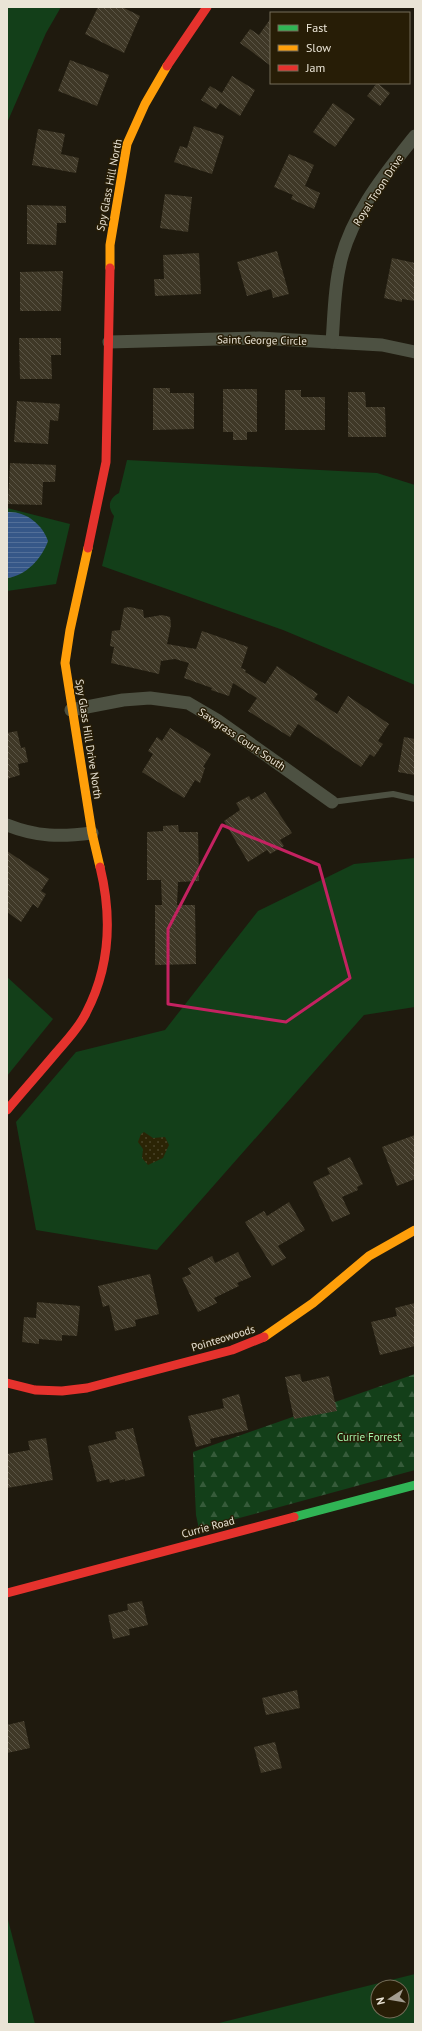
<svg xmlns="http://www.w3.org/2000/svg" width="422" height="2031" font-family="'PT Sans',sans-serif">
  <defs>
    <pattern id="forest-firs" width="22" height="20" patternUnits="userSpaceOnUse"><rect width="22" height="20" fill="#133f19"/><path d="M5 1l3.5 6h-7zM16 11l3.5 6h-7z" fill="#365b3a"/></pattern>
    <pattern id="sand-dots" width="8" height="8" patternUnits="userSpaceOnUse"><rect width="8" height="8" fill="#2b2405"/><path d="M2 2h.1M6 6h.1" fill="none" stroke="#4a4429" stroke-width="1.8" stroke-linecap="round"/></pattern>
    <pattern id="water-rules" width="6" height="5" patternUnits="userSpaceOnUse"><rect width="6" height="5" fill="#365788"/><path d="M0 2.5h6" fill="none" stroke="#536f98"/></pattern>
    <pattern id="building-back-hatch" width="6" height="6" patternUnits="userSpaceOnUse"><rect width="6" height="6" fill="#3f3827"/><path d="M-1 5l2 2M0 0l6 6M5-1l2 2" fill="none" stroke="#5b5546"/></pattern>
  </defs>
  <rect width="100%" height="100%" fill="#1f1a0e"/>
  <g fill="#133f19" fill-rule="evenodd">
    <path d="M7 7H61L46 33 7 123Z"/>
    <path d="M127 460 377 473 415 485V685L283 630 102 566 114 516C107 507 109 498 119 493Z"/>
    <path d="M7 508 70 524 56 584 7 591Z"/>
    <path d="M415 858V1007L364 1015 157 1250 36 1230 16 1122 76 1052 165 1030 258 911 354 864Z"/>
    <path d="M7 977 53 1019 7 1076Z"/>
    <path d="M7 1916 35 2024H7Z"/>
    <path d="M415 1974V2024H215ZM378 1987H402V2011H378Z"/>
  </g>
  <path fill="url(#forest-firs)" d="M415 1374V1470L199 1529 196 1515 193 1452Z"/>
  <path fill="url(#sand-dots)" d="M144 1132 153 1138 165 1137 169 1145 163 1158 148 1165 142 1158 143 1149 138 1142 141 1134Z"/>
  <path fill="url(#water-rules)" d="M7 512C26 511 42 524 48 541 42 558 26 576 7 578Z"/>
  <g fill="url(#building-back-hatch)">
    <path d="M98 7H122L140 16 124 53 85 34Z"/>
    <path d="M271 18V66L240 43 250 29 259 35Z"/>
    <path d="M70 60 109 75 97 106 58 91Z"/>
    <path d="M232 76 255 90 240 116 220 103 216 109 201 100 210 86 222 93Z"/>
    <path d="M377 83 390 93 380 106 367 96Z"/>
    <path d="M333 103 355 119 335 147 313 132Z"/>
    <path d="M194 126 224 136 212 174 174 162 180 146 187 148Z"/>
    <path d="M38 129 65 134 61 154 79 158 76 173 32 165Z"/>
    <path d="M289 154 314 165 305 186 320 193 314 209 291 199 293 195 274 187Z"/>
    <path d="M165 194 192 197 188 232 160 228Z"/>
    <path d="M27 205 66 206V223H57L56 245 27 244Z"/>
    <path d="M277 251 289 294 273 298 271 289 247 296 237 262Z"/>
    <path d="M199 253 201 294 155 296 154 279H164L163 255Z"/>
    <path d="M392 258 415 263V301L402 299V302L384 298Z"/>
    <path d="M63 271 61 311H20V272Z"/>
    <path d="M19 338H61V355H51L52 379H20Z"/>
    <path d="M153 388H170V393H194V429L153 430Z"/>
    <path d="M223 389H257V432H247V440H233V432H223Z"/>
    <path d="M285 390H301V397H325V430H285Z"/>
    <path d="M348 392H365L366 407H385L386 437H348Z"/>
    <path d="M17 401 60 404 58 421 50 420 48 444 14 442Z"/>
    <path d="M10 463 56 465 55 482H43L42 505 8 504Z"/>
    <path d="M130 607 143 610 144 618 162 615 170 617 171 625 167 644 196 649 202 631 248 647 241 668 246 670 245 672 265 684 277 666 318 694 314 699 337 714 348 696 389 724 378 741 383 744 374 757 370 754 361 767 298 724 290 737 248 711 257 698 233 683 229 696 211 690 212 688 184 678 189 663 175 659 161 661 159 674 111 663 114 647 110 646 112 631 120 630 124 608Z"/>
    <path d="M170 728 211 754 203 767 205 768 200 783 195 780 184 798 142 772 153 754 148 751 157 737 162 741Z"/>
    <path d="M17 731 21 748 25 747 28 762 18 764 20 775 7 779V733Z"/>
    <path d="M404 737 415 739V775L398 772Z"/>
    <path d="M265 792 292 833 280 840 284 846 270 854 267 850 248 862 224 821 240 810 236 803 249 796 251 800Z"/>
    <path d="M178 825 179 832H198L199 881 178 882 177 905H195L196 964 155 965V905H162L161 880H147V832L163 831V826Z"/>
    <path d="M7 851 49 879 41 891 46 894 38 908 33 904 21 922 7 912Z"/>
    <path d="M415 1135V1179L397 1186 382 1147Z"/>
    <path d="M350 1157 363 1184 357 1187 358 1190 342 1197 350 1214 332 1222 313 1182 330 1174 327 1168Z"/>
    <path d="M289 1202 305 1230 278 1246 286 1258 272 1266 245 1222 264 1211 267 1216Z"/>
    <path d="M238 1252 251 1277 237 1283 239 1286 214 1298 217 1303 198 1312 182 1278 191 1274 188 1268 212 1256 215 1263Z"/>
    <path d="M150 1274 159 1314 135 1320 136 1326 115 1331 109 1305 103 1307 98 1286Z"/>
    <path d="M37 1302 80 1306 77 1336 62 1335V1341L39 1339V1344L22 1342 24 1317 36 1318Z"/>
    <path d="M415 1303V1346L380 1355 371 1322 397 1316 395 1308Z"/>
    <path d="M300 1374 302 1382 329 1376 337 1411 294 1419 285 1377Z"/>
    <path d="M239 1394 248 1430 210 1439 211 1443 196 1447 188 1416 224 1408 222 1399Z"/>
    <path d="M133 1428 145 1476 125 1481V1479L110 1483 109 1479 97 1482 88 1446 117 1439 115 1432Z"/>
    <path d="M46 1438 53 1480 7 1488V1454L30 1450 28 1441Z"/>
    <path d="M142 1601 148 1625 129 1629 130 1635 113 1639 108 1615 128 1610 127 1604Z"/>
    <path d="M297 1690 300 1708 266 1715 262 1698Z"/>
    <path d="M24 1721 30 1748 7 1753V1725Z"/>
    <path d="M275 1742 282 1768 261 1773 254 1747Z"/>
  </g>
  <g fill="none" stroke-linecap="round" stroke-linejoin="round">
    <path stroke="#4d5142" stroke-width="6" d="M332 802 393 794 415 799"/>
    <g stroke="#4d5142" stroke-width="13">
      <path d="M109 342 259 338 382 345 415 352"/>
      <path d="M332 342C334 318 334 293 339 269 348 219 384 175 415 136"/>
      <path d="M71 710 123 700 150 698 188 703 217 720 332 802"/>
      <path d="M7 825C37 837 61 837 92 833"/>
    </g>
    <path stroke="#30b455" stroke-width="9" d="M294 1517 415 1485"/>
    <g stroke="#ff9f0a" stroke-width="9">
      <path d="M110 268V245L127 144 145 104 167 66"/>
      <path d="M88 548 70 630 65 663 92 833 100 867"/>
      <path d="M264 1337 313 1303 369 1256 415 1230"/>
    </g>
    <g stroke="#e5322d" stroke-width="9">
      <path d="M167 66 207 7"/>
      <path d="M88 548 106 462 110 268"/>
      <path d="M7 1110C23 1091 39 1073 55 1054 66 1041 79 1028 86 1013 110 967 112 916 100 867"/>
      <path d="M7 1383 35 1390 62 1391 87 1388 232 1350 264 1337"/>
      <path d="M7 1593 294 1517"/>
    </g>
  </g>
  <path fill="none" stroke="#c42261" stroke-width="3" stroke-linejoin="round" d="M222 825 319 865 350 978 286 1022 168 1004V929Z"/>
  <g text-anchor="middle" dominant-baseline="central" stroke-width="3" stroke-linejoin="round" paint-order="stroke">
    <g font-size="11" fill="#eae4d6" stroke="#271d06">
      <text transform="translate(109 185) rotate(-79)">Spy Glass Hill North</text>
      <text transform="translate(378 190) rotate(-57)">Royal Troon Drive</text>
      <text transform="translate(262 340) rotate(1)">Saint George Circle</text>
      <text transform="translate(89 739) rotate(81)">Spy Glass Hill Drive North</text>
      <text transform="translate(242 739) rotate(34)">Sawgrass Court South</text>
      <text transform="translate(223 1338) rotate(-17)">Pointeowoods</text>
      <text transform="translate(208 1527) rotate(-15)">Currie Road</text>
    </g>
    <g font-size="11" fill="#a4f7ac" stroke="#271d06">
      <text x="369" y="1437">Currie Forrest</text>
    </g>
  </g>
  <rect width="422" height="2031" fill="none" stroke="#eae4d6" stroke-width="16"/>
  <rect x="270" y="12" width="140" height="72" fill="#271d06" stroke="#756d59"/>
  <rect x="278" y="25" width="20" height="6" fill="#30b455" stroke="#756d59"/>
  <text x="306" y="32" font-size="12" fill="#eae4d6">Fast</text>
  <rect x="278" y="45" width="20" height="6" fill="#ff9f0a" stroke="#756d59"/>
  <text x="306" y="52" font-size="12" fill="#eae4d6">Slow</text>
  <rect x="278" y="65" width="20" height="6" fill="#e5322d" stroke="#756d59"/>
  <text x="306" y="72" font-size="12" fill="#eae4d6">Jam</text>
  <g transform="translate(390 1999) rotate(258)"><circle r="19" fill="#271d06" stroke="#756d59"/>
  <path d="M0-3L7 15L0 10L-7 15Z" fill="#a39d90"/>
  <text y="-6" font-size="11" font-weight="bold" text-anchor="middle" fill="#eae4d6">N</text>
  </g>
</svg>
